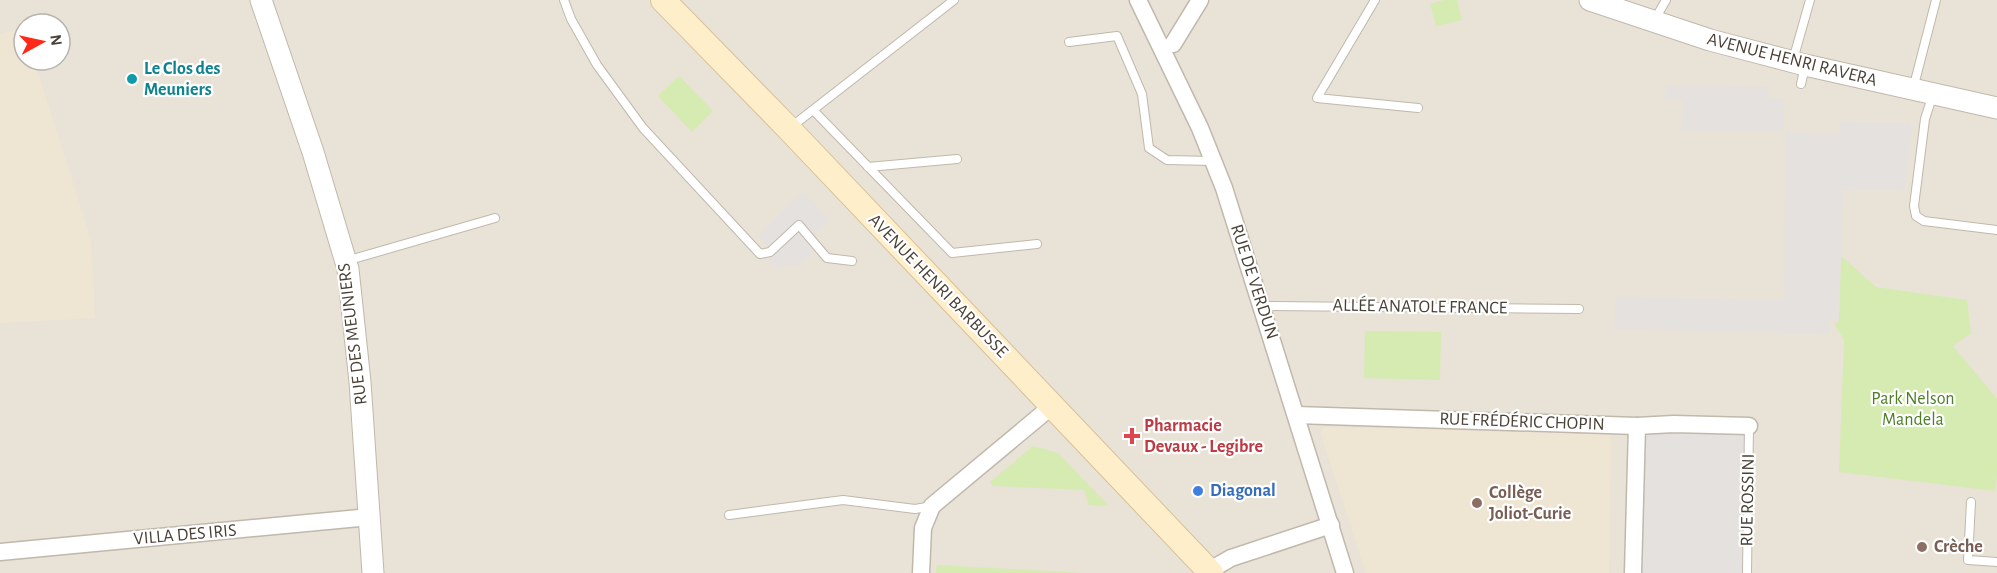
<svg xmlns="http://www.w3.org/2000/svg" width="1997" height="573" font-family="'Alegreya Sans',sans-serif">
  <rect width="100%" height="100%" fill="#f5f1ea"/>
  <path fill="#e9e2d7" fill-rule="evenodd" d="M0 0H1997V573H0ZM24 24H60V60H24Z"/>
  <g fill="#efe5d3">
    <path d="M24 28V60H34L91 239 95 318 0 323V34Z"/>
    <path d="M1324 427 1611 434 1609 573H1366L1320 432Z"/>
  </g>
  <g fill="#d5ebb1">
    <path d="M1444 0H1457L1462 20 1436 26 1430 4Z"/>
    <path d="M679 76 713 111 692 132 658 96Z"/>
    <path d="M1841 256 1876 287 1967 300 1971 333 1953 346 1997 399V476L1995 491 1839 472 1844 340 1834 323 1839 322Z"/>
    <path d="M1365 331 1441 332 1440 380 1364 378Z"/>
    <path d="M1033 446 1058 453 1108 505 1104 506 1089 505 1084 490 993 486 990 482Z"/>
    <path d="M937 565 1082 573H936Z"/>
  </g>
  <g fill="#e4e1de">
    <path d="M1666 85 1768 87V98L1784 99V132L1682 131 1683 100 1666 99Z"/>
    <path d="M1839 122 1911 123V133L1905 190 1843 189 1839 319 1829 318V334L1614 329 1616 297 1784 300 1786 132 1839 134Z"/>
    <path d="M803 192 830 220 806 242 814 251 799 265 774 267 768 260 766 244 759 235Z"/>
    <path d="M1647 432H1741L1747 446 1745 573H1637L1640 442Z"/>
  </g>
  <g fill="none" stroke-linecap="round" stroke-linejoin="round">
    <defs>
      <g id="service">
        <path d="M564 0 571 19 597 65 643 128 760 254 770 252 799 225 827 258 852 261"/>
        <path d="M1375 0 1317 98 1418 108"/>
        <path d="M1654 21 1666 0"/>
        <path d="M1069 42 1117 36 1142 94 1149 148 1167 160 1213 161"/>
        <path d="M1793 60 1810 0"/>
        <path d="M1801 84 1805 67"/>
        <path d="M1913 89 1936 0"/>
        <path d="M1933 94 1925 119 1914 206 1916 216 1924 221 1997 230"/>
        <path d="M813 110 952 253 1037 244"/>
        <path d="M791 127 954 0"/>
        <path d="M868 167 957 159"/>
        <path d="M346 261 495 218"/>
        <path d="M1261 306 1579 309"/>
        <path d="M1971 502 1968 560 1997 562"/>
        <path d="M729 515 843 500 915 509 932 506"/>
        <path d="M1747 573 1749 426"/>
      </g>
      <g id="minor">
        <path d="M1138 0 1200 128 1224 188 1345 573"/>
        <path d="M1173 44 1200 0"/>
        <path d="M1296 415 1637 426 1674 424 1749 426"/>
        <path d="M0 552 370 517"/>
        <path d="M921 573 923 528 932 506 1052 406"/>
        <path d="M1205 573 1231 558 1331 525"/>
        <path d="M1633 573 1637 426"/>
      </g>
      <g id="tertiary">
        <path d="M261 0 313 152 348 269 360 382 373 573"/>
        <path d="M1590 0 1710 40 1805 65 1997 108"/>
      </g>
      <path id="secondary" d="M663 0 789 129 1211 573"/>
    </defs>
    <use href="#service" stroke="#c1b8ac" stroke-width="10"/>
    <use href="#minor" stroke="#c1b8ac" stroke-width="19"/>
    <use href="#tertiary" stroke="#c1b8ac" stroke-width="23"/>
    <use href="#secondary" stroke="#d7c298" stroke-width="26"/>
    <use href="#service" stroke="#fff" stroke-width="8"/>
    <use href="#minor" stroke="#fff" stroke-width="16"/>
    <use href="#tertiary" stroke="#fff" stroke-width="21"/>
    <use href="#secondary" stroke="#ffeeca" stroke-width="24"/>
  </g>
  <circle fill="#0f9aa8" stroke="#fff" stroke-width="2" cx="132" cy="79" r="6"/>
  <path fill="#e0444e" stroke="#fff" stroke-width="2" d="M1129 427h6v6h6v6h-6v6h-6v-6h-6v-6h6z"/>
  <circle fill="#3f7fe0" stroke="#fff" stroke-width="2" cx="1198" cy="491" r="6"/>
  <g fill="#8d6e63" stroke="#fff" stroke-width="2">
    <circle cx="1477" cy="503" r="6"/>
    <circle cx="1922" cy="547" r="6"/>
  </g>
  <g text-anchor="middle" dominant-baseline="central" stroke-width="4.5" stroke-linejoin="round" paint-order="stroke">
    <g font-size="18" fill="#4a4137" stroke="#fff">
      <text transform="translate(1792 60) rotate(14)">AVENUE HENRI RAVERA</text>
      <text transform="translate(1254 282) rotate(72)">RUE DE VERDUN</text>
      <text transform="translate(938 286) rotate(46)">AVENUE HENRI BARBUSSE</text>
      <text transform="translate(1420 307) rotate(1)">ALLÉE ANATOLE FRANCE</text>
      <text transform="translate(353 334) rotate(-97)">RUE DES MEUNIERS</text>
      <text transform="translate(1522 422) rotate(2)">RUE FRÉDÉRIC CHOPIN</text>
      <text transform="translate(1748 500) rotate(-89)">RUE ROSSINI</text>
      <text transform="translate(185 535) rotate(-5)">VILLA DES IRIS</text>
    </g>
    <g font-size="18" font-weight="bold" fill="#0d838f" stroke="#fff" text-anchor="start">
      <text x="144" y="69">Le Clos des<tspan x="144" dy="21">Meuniers</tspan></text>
    </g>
    <g font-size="18" fill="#4e7f27" stroke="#fff">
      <text x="1913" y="399">Park Nelson<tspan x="1913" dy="21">Mandela</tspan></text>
    </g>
    <g font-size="18" font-weight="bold" fill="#be3a42" stroke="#fff" text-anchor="start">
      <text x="1144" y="426">Pharmacie<tspan x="1144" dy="21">Devaux - Legibre</tspan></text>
    </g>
    <g font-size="18" font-weight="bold" fill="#366cbe" stroke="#fff" text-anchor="start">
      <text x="1210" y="491">Diagonal</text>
    </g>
    <g font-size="18" font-weight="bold" fill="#785e54" stroke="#fff" text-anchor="start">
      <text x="1489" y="493">Collège<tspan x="1489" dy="21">Joliot-Curie</tspan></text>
      <text x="1934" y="547">Crèche</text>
    </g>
  </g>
  <g transform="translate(42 42) rotate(82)"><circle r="28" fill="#ffffff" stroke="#b7b3af" stroke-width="1.5"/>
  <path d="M0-4.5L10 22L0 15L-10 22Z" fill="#ff2917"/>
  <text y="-9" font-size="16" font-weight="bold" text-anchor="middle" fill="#4a4137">N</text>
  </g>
</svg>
